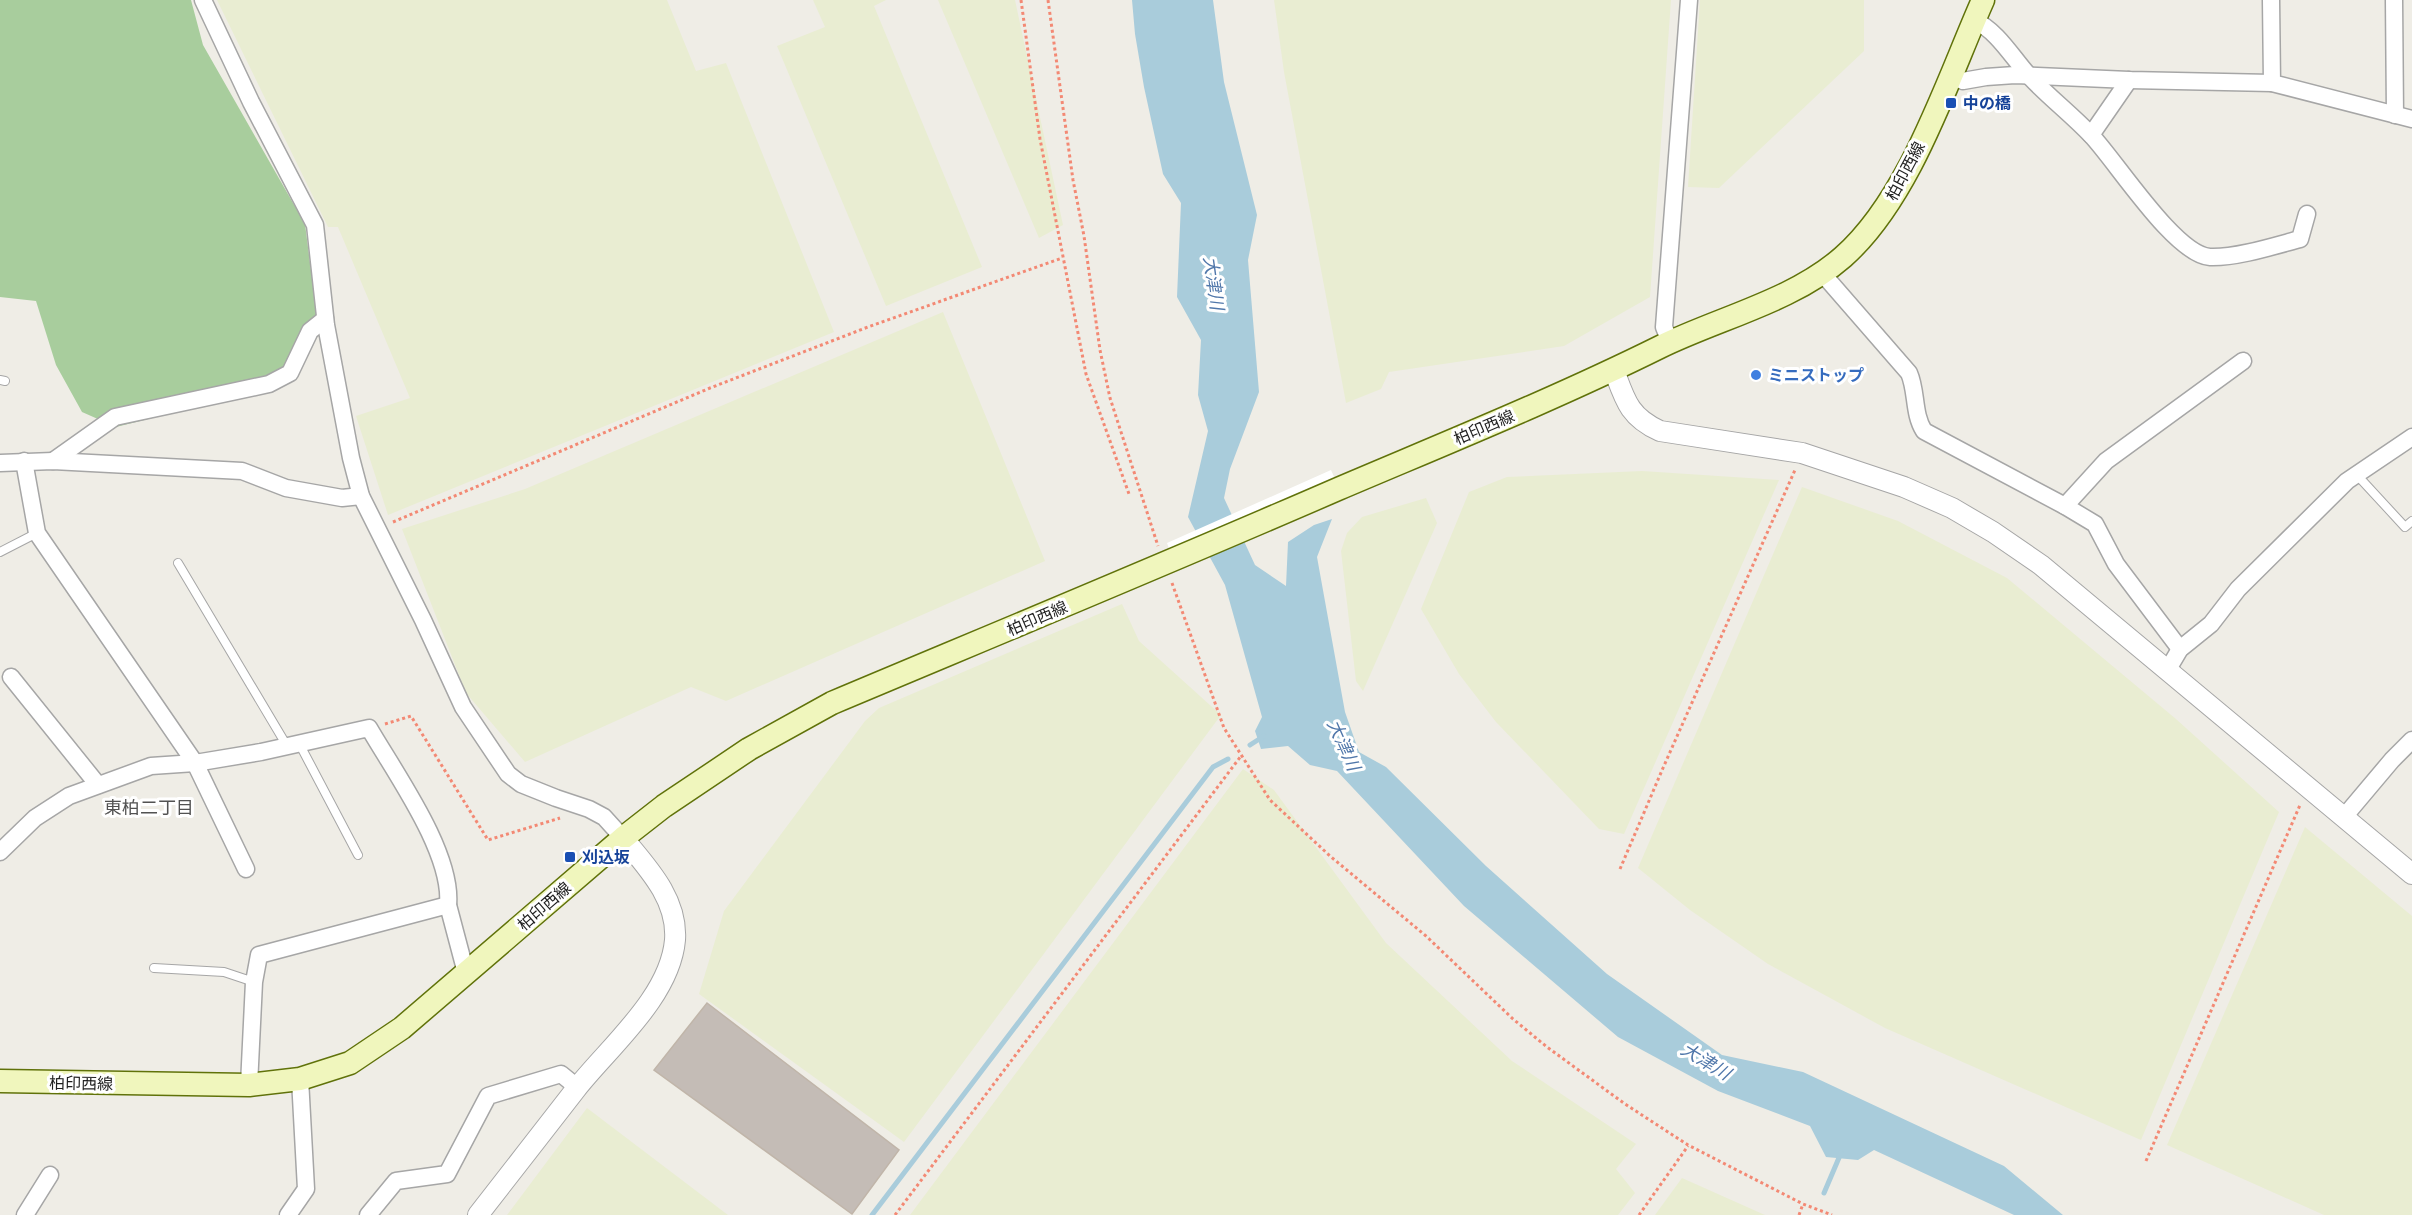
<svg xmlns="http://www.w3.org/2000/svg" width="2412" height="1215" font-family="'Asap Condensed','Noto Sans JP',sans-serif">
  <rect width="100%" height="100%" fill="#efede6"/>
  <g fill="#e9edd2">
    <path d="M217 0H667L696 71 726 63 834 332 388 515 356 416 410 398 338 227H328Z"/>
    <path d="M813 0H886L874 6 982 267 886 306 777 46 825 27Z"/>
    <path d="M938 0H1015L1063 225 1039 238Z"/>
    <path d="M1274 0H1671L1650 297 1564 346 1389 372 1381 389 1346 403 1284 72Z"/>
    <path d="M1700 0H1864V51L1719 188 1688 187Z"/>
    <path d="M943 312 1045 561 726 701 691 687 525 762 466 693 402 529 525 489Z"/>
    <path d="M1642 471 1779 480 1624 834 1599 829 1496 722 1459 674 1421 609 1469 492 1507 477Z"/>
    <path d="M1802 487 1898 521 2007 578 2176 719 2279 812 2141 1140 1885 1028 1768 964 1690 910 1638 868Z"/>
    <path d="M1426 498 1437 523 1363 691 1356 681 1341 551 1347 533 1362 517Z"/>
    <path d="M1122 604 1139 641 1221 715 904 1142 699 994 724 911 865 721 879 708Z"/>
    <path d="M1243 769 1274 790 1386 943 1512 1061 1636 1144 1616 1169 1635 1193 1618 1215H910Z"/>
    <path d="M2305 827 2412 916V1215H2324L2167 1145Z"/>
    <path d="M587 1108 728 1215H507Z"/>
    <path d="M1682 1178 1765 1215H1655Z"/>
  </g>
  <path fill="#a8cd9d" d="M0 0H191L203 45 305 224 317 317 287 364 241 396 116 427 82 412 56 365 36 301 0 297Z"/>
  <path fill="#a9ccdb" d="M1132 0H1213L1224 82 1257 215 1248 260 1259 392 1230 469 1224 498 1255 565 1286 586 1288 542 1314 525 1332 519 1317 557 1345 712 1359 752 1386 767 1486 866 1607 974 1722 1055 1803 1072 2004 1166 2063 1215H2014L1874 1150 1858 1160 1826 1157 1810 1126 1718 1091 1618 1037 1464 906 1337 771 1310 765 1288 746 1261 749 1255 731 1262 717 1225 585 1188 517 1208 431 1198 395 1201 340 1177 297 1181 203 1163 174 1144 87 1135 34Z"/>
  <path fill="#fff" d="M1331 470 1344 500 1177 570 1167 543Z"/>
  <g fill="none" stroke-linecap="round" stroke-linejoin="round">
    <g stroke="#a9ccdb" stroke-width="5">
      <path d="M1250 745 1264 736"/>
      <path d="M1824 1193 1841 1153"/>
      <path d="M872 1215 1213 767 1228 759"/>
    </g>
  </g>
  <path fill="#c4bcb6" stroke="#c0b5a9" stroke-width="1.5" d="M707 1003 899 1150 852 1214 654 1070Z"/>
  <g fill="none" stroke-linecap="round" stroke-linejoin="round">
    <defs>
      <g id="service">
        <path d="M0 380 5 381"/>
        <path d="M2357 475 2405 527 2412 521"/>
        <path d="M0 552 37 533"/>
        <path d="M178 563 287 746"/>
        <path d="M300 745 358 855"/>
        <path d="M154 968 224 972 254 982"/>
      </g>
      <g id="minor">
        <path d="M203 0 251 102 315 225 326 325 351 458 361 496 423 620 463 707 508 774 521 784 556 798 589 809 604 817 623 838"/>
        <path d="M2271 0 2272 83 2412 119"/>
        <path d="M2394 0 2395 115"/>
        <path d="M1974 20C1999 32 2013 59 2031 78 2050 98 2072 115 2091 135 2116 161 2175 255 2210 257 2236 258 2274 246 2300 239L2307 214"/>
        <path d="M1951 75 1963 81 1986 77 2015 75 2129 80 2272 83"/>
        <path d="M2091 135 2129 80"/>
        <path d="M1822 273 1909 373C1917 391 1913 414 1924 431L2065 506 2095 524 2116 564 2180 649"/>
        <path d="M1670 342 1664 327 1689 0"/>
        <path d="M53 461 115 417 269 384 290 373 310 331 325 319"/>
        <path d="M0 463 53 461 242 471 286 488 342 498 361 496"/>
        <path d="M2065 506 2106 461 2243 361"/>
        <path d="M2167 671 2180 649 2211 624 2238 589 2347 481 2412 437"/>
        <path d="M11 677 98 785"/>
        <path d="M2344 817 2392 760 2412 740"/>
        <path d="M0 852 35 818 69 796 151 766 195 763 37 533 24 461"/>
        <path d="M246 869 195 763 261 752 369 728C395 773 453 853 448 905L466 973"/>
        <path d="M249 1085 254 982 259 955 448 905"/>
        <path d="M25 1215 50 1175"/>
        <path d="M288 1215 306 1189 300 1079"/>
        <path d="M368 1215 396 1181 447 1174 488 1096 561 1074 577 1087"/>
      </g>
      <g id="tertiary">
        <path d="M1614 370C1625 400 1629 417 1660 431L1802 453 1904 487 1952 508 1993 532 2041 565 2412 874"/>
        <path d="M478 1215C511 1173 543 1131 576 1089 609 1047 670 997 675 940 678 899 647 867 623 838"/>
      </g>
      <path id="secondary" d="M0 1081 249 1085 300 1079 350 1063 402 1028 623 838 664 806 749 749 832 703C1001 632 1170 562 1338 489 1446 443 1555 399 1660 347 1719 318 1793 301 1843 257 1910 198 1947 81 1983 0"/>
    </defs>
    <use href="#service" stroke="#a6a6a6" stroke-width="10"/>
    <use href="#minor" stroke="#a6a6a6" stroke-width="19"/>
    <use href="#tertiary" stroke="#a6a6a6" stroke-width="22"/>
    <use href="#secondary" stroke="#60720a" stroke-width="25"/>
    <g stroke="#f38974" stroke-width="3" stroke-dasharray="3 3" stroke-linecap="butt">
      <path d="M1021 0 1040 139 1086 374 1129 494"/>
      <path d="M1048 0 1073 180 1084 236 1100 350 1110 398 1158 546"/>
      <path d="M393 522 710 388 868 327 1062 258"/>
      <path d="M1172 583 1224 728 1270 800 1330 856 1426 936 1513 1019 1547 1047 1625 1104 1688 1145 1803 1204 1832 1215"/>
      <path d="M385 724 411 716 488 840 560 818"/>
      <path d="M1620 869 1663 768 1795 470"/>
      <path d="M2146 1161 2300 805"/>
      <path d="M895 1215 1241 756"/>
      <path d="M1639 1215 1688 1146"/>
      <path d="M1799 1215 1803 1204"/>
    </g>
    <use href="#service" stroke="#fff" stroke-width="8"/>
    <use href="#minor" stroke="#fff" stroke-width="16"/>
    <use href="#tertiary" stroke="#fff" stroke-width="20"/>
    <use href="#secondary" stroke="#f0f6bd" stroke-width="22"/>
  </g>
  <g fill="#1a4fb4" stroke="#fff" stroke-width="2">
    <rect x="1945" y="97" width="12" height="12" rx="3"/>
    <rect x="564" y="851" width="12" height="12" rx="3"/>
  </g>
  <circle fill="#3f7fe0" stroke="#fff" stroke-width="2" cx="1756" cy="375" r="6"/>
  <g text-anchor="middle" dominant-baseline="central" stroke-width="6" stroke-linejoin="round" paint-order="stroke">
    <g font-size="16" font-weight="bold" fill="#164399" stroke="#fff" text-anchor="start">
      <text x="1963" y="103">中の橋</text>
      <text x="582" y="857">刈込坂</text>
    </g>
    <g font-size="16" fill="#1f1f1f" stroke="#fff">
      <text transform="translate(1905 171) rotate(-62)">柏印西線</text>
      <text transform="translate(1484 427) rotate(-23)">柏印西線</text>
      <text transform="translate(1037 618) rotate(-23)">柏印西線</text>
      <text transform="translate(544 906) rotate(-41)">柏印西線</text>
      <text transform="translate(81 1083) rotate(1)">柏印西線</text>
    </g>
    <g font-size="16" font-weight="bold" fill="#366cbe" stroke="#fff" text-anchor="start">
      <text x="1768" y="375">ミニストップ</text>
    </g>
    <g font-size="18" font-style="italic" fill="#5077aa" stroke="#fff">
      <text transform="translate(1214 283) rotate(82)">大津川</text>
      <text transform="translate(1344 745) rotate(66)">大津川</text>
      <text transform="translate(1706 1061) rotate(31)">大津川</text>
    </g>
    <g font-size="18" fill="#525252" stroke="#fff">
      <text x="149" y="807">東柏二丁目</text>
    </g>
  </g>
</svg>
